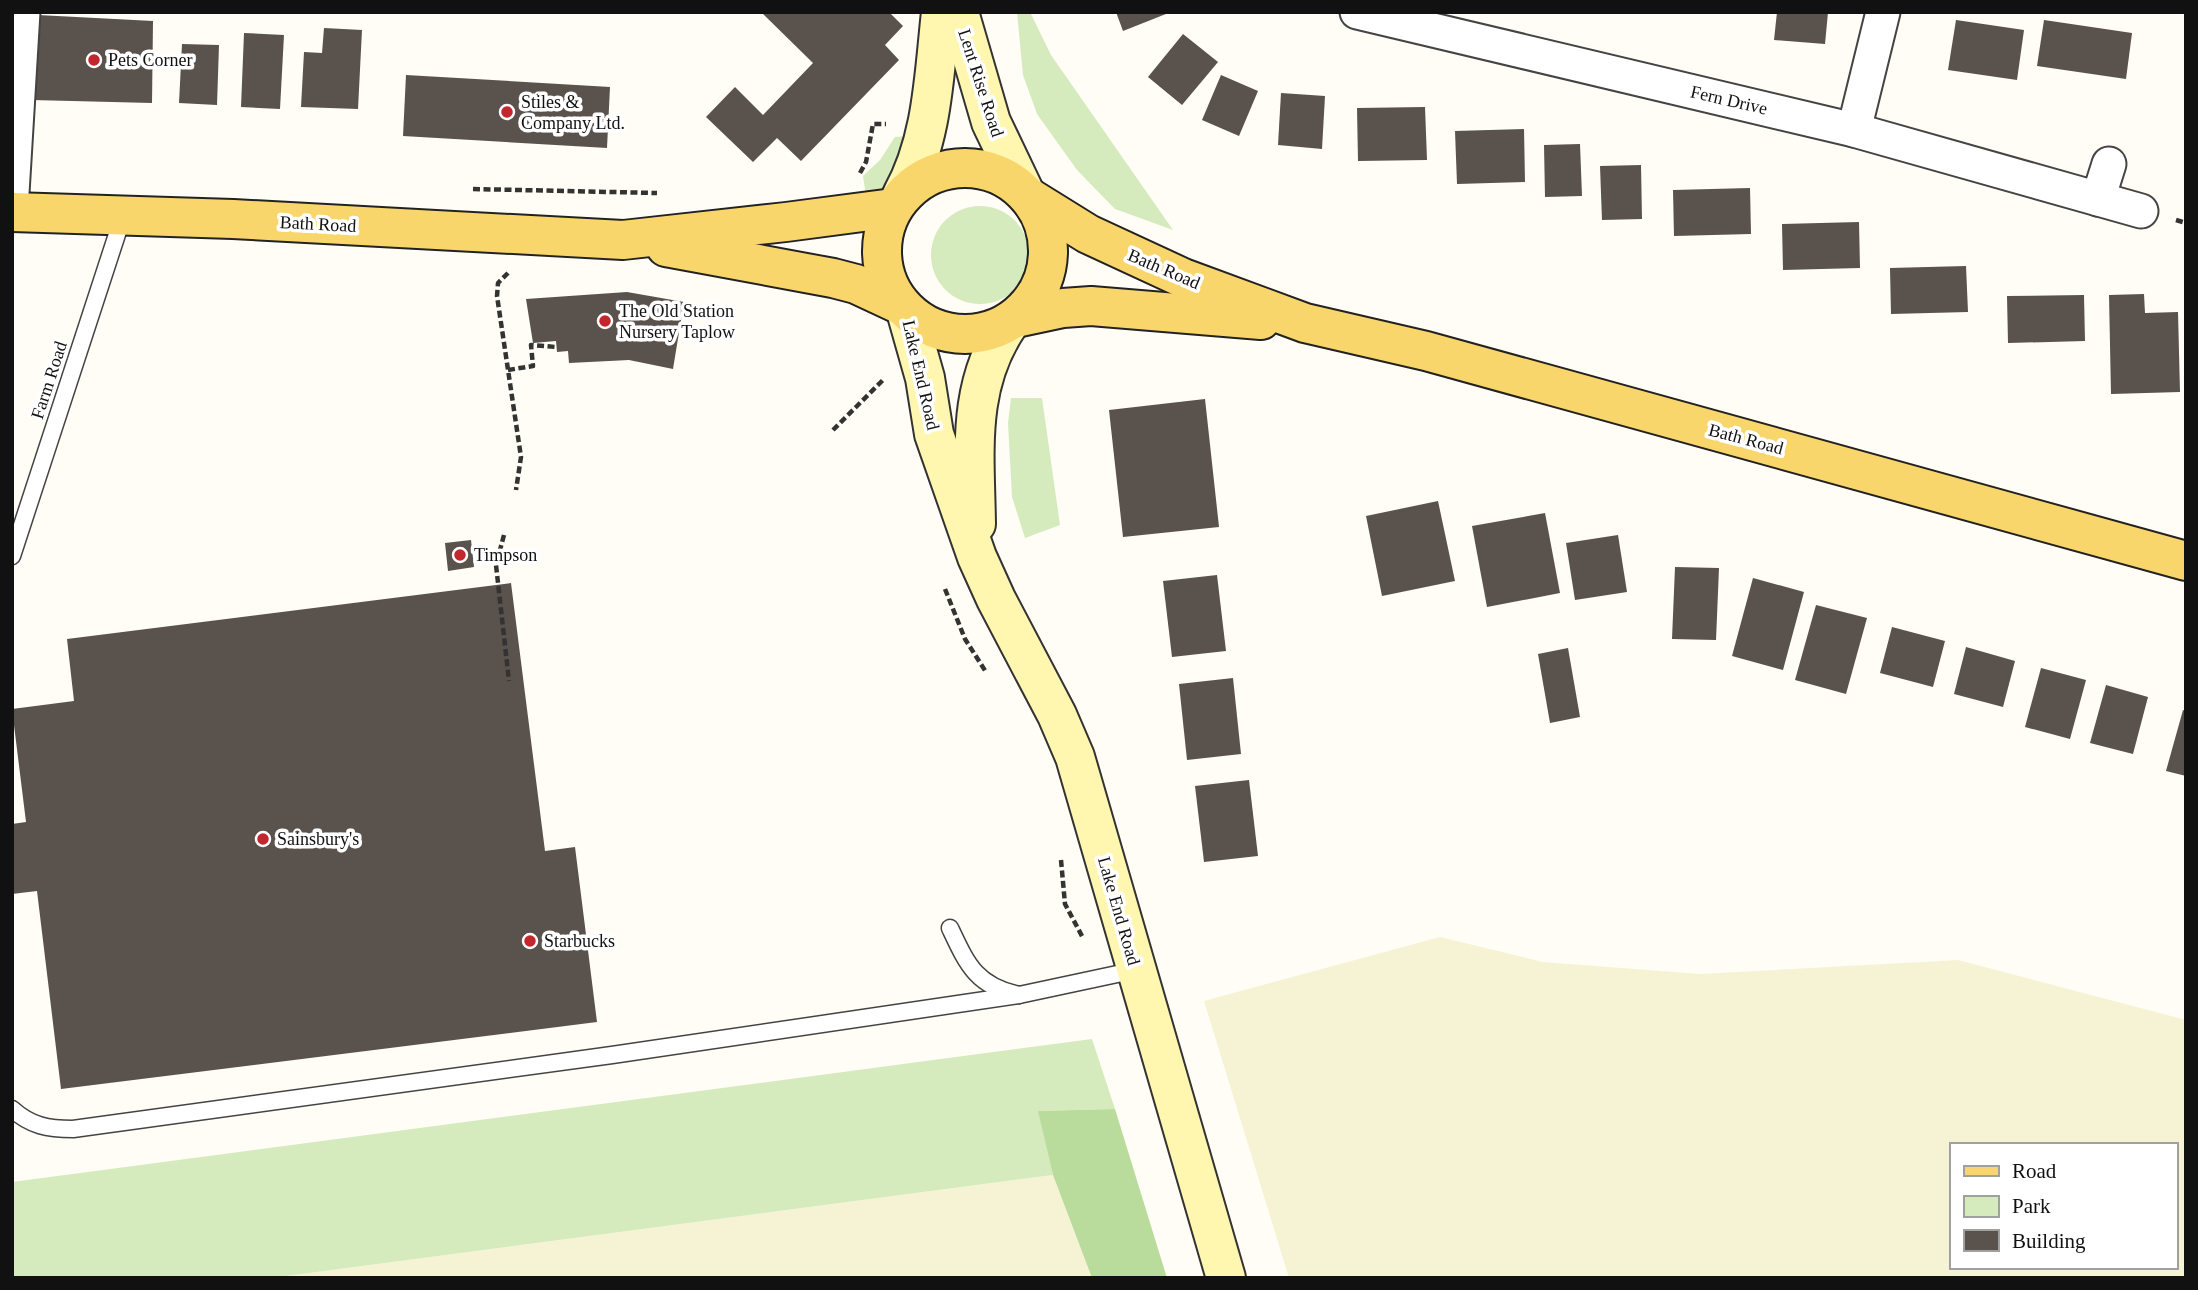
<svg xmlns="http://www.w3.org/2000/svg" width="2198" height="1290" font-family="Georgia,serif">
  <rect width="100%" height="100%" fill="#fffdf5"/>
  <g fill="#f6f3d4" fill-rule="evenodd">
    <path d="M1440 937 1543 962 1700 974 1958 960 2186 1020V1278H1289L1204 1001ZM1951 1145H2175V1267H1951Z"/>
    <path d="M1053 1175 1092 1278H271Z"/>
  </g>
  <g fill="#d5ebbd">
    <path d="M1017 12H1030L1051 55 1173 230 1115 209 1077 170 1037 114 1023 75Z"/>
    <path d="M921 135 894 184 866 196 863 176 880 160 895 137Z"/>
    <circle cx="980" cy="255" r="49"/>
    <path d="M1011 398H1042L1060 525 1025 538 1012 497 1008 423Z"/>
    <path d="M1092 1039 1115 1109 1039 1111 1053 1175 271 1278H12V1182Z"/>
  </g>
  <path fill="#b9dc9c" d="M1115 1109 1167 1278H1092L1053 1175 1038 1111Z"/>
  <g fill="#5a524d">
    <path d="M761 12H889L903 26 885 45 899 60 801 161 777 138 753 162 706 117 735 87 763 115 813 63Z"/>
    <path d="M1116 12H1171L1123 31Z"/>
    <path d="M1777 12H1828L1825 44 1774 40Z"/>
    <path d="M38 15 153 21 152 103 32 100Z"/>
    <path d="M1956 20 2024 30 2017 80 1948 70Z"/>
    <path d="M2044 20 2132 33 2126 79 2037 66Z"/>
    <path d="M324 28 362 30 358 109 301 107 304 52 322 53Z"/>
    <path d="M244 33 284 35 280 109 241 107Z"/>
    <path d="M1183 34 1218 62 1182 105 1148 77Z"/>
    <path d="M182 44 219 45 217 105 179 103Z"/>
    <path d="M406 75 610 87 607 148 403 136Z"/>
    <path d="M1221 75 1258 91 1239 136 1202 120Z"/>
    <path d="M1281 93 1325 96 1322 149 1278 145Z"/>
    <path d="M1425 107 1427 160 1358 161 1357 108Z"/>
    <path d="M1524 129 1525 182 1457 184 1455 131Z"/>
    <path d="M1580 144 1582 196 1545 197 1544 145Z"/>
    <path d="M1641 165 1642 219 1602 220 1600 166Z"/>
    <path d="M1750 188 1751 234 1674 236 1673 190Z"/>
    <path d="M1859 222 1860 268 1783 270 1782 224Z"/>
    <path d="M1966 266 1968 312 1891 314 1890 268Z"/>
    <path d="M627 292 684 302 673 369 629 360 569 363 568 351 557 352 556 341 533 343 526 299Z"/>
    <path d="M2144 294 2145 313 2178 312 2180 392 2111 394 2109 295Z"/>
    <path d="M2084 295 2085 341 2008 343 2007 296Z"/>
    <path d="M1205 399 1219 527 1123 537 1109 410Z"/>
    <path d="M1438 501 1455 581 1382 596 1366 516Z"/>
    <path d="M1545 513 1560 593 1487 607 1472 526Z"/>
    <path d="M1618 535 1627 592 1575 600 1566 543Z"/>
    <path d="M471 540 474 567 448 571 445 543Z"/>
    <path d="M1675 567 1719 568 1716 640 1672 639Z"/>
    <path d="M1217 575 1226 651 1172 657 1163 581Z"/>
    <path d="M1753 578 1804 592 1783 670 1732 656Z"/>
    <path d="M511 583 545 851 575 847 597 1022 61 1089 37 891 12 894V824L26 822 12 709 74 701 67 639Z"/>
    <path d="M1816 605 1867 618 1846 694 1795 680Z"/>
    <path d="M1892 627 1945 641 1933 687 1880 673Z"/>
    <path d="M1966 647 2015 661 2003 707 1954 694Z"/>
    <path d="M1568 648 1580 717 1550 723 1538 654Z"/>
    <path d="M2041 668 2086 680 2070 739 2025 727Z"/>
    <path d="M1233 678 1241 754 1187 760 1179 684Z"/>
    <path d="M2106 685 2148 697 2133 754 2090 743Z"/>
    <path d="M2183 710 2186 711V776L2166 771Z"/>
    <path d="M1249 780 1258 856 1204 862 1195 786Z"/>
  </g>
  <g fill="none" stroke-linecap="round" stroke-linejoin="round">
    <defs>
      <g id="lane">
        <path d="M12 556 123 216"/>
        <path d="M950 928C967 964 976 986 1019 995L1136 970"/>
        <path d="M12 1109C31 1126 48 1129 73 1129L612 1055 1019 995"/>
      </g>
      <g id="street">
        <path d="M1357 12 1854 130 2141 211"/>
        <path d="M1854 130 1883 12"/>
        <path d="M12 193 23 12"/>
        <path d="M2098 199 2109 164"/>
      </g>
      <g id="secondary">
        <path d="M959 12 991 122 1024 191"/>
        <path d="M902 195C933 139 934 75 941 12"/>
        <path d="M906 311 925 378 934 434 977 557 996 599 1057 715 1075 757 1226 1278"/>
        <path d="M976 524C975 451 966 385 1010 322"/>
      </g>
      <g id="primary">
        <circle cx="965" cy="251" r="83"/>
        <path d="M1030 198 1088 234 1183 278 1305 323 1426 351 2186 561"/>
        <path d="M12 212 233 219 623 240 786 222 893 208"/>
        <path d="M666 247 833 278 856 284 901 305"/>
        <path d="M1016 318 1063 308 1091 306 1261 320"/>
      </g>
    </defs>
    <use href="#lane" stroke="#444" stroke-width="19"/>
    <use href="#street" stroke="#444" stroke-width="37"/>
    <use href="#secondary" stroke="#333" stroke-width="42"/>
    <use href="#primary" stroke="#222" stroke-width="42"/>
    <g stroke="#333" stroke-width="4.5" stroke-dasharray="7 3.5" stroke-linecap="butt">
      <path d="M860 173 866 162 873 124H886"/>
      <path d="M473 189 657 193"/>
      <path d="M2176 220 2186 223"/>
      <path d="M508 273 498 283 497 296 521 457 516 490"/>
      <path d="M508 370 533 366 531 345 556 347"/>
      <path d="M833 430 884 379"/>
      <path d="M504 535 496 565 509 681"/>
      <path d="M945 589 965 639 986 672"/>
      <path d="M1061 860 1065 904 1083 938"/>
    </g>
    <use href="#lane" stroke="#fff" stroke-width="16"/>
    <use href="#street" stroke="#fff" stroke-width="33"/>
    <use href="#secondary" stroke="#fff6b0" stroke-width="38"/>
    <use href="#primary" stroke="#f9d66b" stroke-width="38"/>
  </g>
  <g fill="#c4262e" stroke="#fff" stroke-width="2.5">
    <circle cx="94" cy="60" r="7"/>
    <circle cx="507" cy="112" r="7"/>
    <circle cx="605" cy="321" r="7"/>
    <circle cx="460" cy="555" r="7"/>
    <circle cx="263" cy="839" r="7"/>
    <circle cx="530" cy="941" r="7"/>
  </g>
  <g text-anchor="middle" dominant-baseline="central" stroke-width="7" stroke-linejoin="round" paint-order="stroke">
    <g font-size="18" fill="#111" stroke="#fff" text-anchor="start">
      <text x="108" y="60">Pets Corner</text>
      <text x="521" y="102">Stiles &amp;<tspan x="521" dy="21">Company Ltd.</tspan></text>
      <text x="619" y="311">The Old Station<tspan x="619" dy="21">Nursery Taplow</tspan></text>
      <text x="474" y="555">Timpson</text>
      <text x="277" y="839">Sainsbury's</text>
      <text x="544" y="941">Starbucks</text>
    </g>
    <g font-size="18" fill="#111" stroke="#fff">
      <text transform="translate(981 83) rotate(72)">Lent Rise Road</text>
      <text transform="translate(1729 100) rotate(13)">Fern Drive</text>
      <text transform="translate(318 224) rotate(3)">Bath Road</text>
      <text transform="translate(1164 269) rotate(23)">Bath Road</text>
      <text transform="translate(921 375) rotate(77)">Lake End Road</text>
      <text transform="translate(49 380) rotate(-72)">Farm Road</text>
      <text transform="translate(1746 439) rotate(15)">Bath Road</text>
      <text transform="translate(1119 911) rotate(74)">Lake End Road</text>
    </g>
  </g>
  <rect width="2198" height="1290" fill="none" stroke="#111111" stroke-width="28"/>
  <rect x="1950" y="1143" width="228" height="126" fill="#ffffff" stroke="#a0a0a0" stroke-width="2"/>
  <rect x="1964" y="1166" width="35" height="10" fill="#f9d66b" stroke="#a0a0a0" stroke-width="2"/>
  <text x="2012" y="1178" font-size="21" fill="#111111">Road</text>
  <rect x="1964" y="1196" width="35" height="21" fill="#d5ebbd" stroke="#a0a0a0" stroke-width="2"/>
  <text x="2012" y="1213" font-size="21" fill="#111111">Park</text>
  <rect x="1964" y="1230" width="35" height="21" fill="#5a524d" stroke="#a0a0a0" stroke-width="2"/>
  <text x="2012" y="1248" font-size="21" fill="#111111">Building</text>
</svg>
